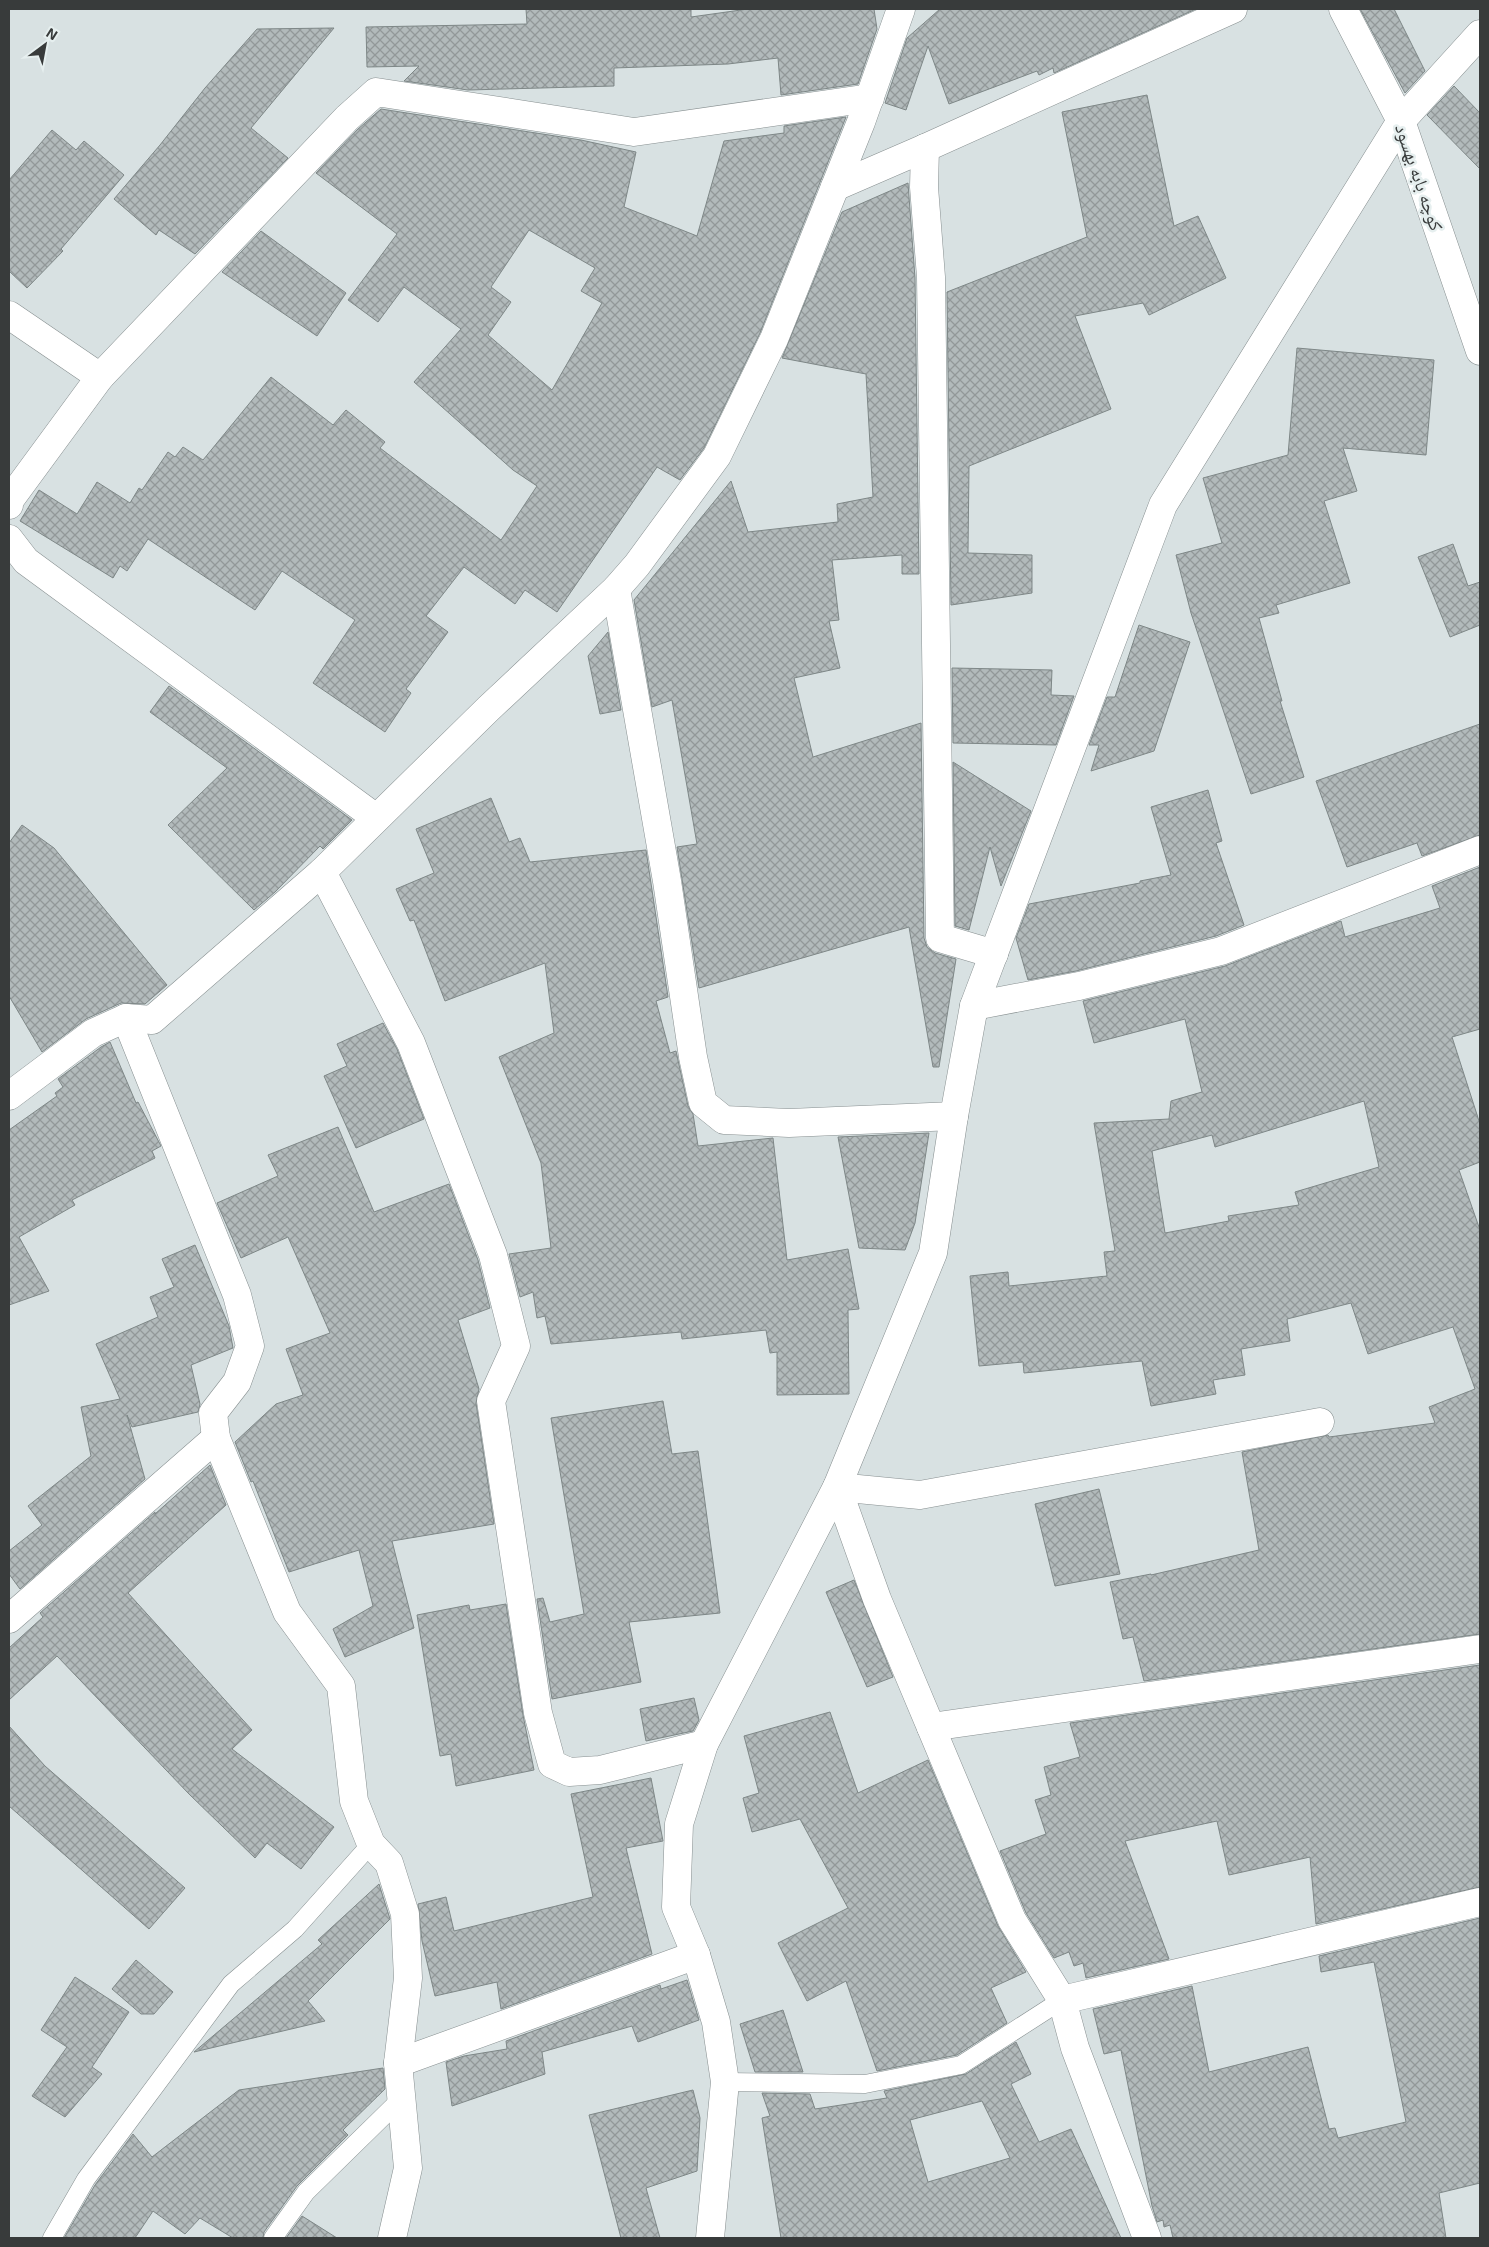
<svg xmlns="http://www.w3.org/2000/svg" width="1489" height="2247" font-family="'Exo 2','Noto Naskh Arabic',sans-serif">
  <defs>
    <pattern id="building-cross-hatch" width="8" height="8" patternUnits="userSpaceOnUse" patternTransform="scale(1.25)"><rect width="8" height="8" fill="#b2babb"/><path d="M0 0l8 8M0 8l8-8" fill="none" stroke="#929899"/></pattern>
  </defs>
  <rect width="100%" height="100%" fill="#d8e1e2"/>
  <g fill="url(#building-cross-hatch)" stroke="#7e8787" fill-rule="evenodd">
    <path d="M526 9H691V17L748 9H874L877 29 858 84 781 95 778 58 728 64 614 68V86L468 90 404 81 419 66 367 67 366 27 527 24Z"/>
    <path d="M940 9H1196L1054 73 1053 68 1039 75 1037 71 949 104 928 46 906 110 885 103 907 38Z"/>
    <path d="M1360 9H1394L1425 71 1405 93Z"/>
    <path d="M334 28 251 128 288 158 195 254 159 230 156 235 114 199 160 145 205 88 257 29Z"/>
    <path d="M1454 86 1480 113V169L1427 115Z"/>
    <path d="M1147 95 1174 226 1198 216 1226 278 1149 315 1143 303 1075 316 1111 409 969 466 968 553 1032 555V593L951 605 947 292 1087 237 1062 112Z"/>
    <path d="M381 109 581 140 636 152 624 207 697 236 724 141 784 133V126L846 117 760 333 704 448 680 480 657 467 557 612 525 590 515 604 464 567 426 616 448 632 406 689 411 693 385 732 313 683 355 620 282 571 255 610 148 539 127 571 120 566 113 578 20 521 39 490 77 514 97 482 130 503 139 488 142 490 168 452 175 457 183 447 203 460 271 377 333 425 346 410 385 442 380 448 501 540 537 486 513 470 414 382 461 329 404 287 378 322 348 300 397 234 316 173 358 129ZM529 230 595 268 581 291 602 303 552 390 488 335 511 302 491 287Z"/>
    <path d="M52 130 76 150 84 141 124 175 61 249 63 251 27 288 9 271V180Z"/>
    <path d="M908 183 915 278 919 574H902V555L832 560 839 620 829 621 840 668 794 678 813 757 921 723 924 938 927 947 935 953 956 959 939 1067H933L909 927 699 988 677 847 697 844 672 700 652 707 634 600 731 481 748 532 838 522 837 504 873 497 866 374 782 358 842 212Z"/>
    <path d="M261 231 346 293 317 336 222 272Z"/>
    <path d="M1297 348 1434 360 1426 455 1343 448 1357 491 1324 501 1350 583 1276 605 1279 613 1259 618 1282 701H1280L1304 777 1251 794 1191 613 1176 555 1222 543 1203 478 1288 455Z"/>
    <path d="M1453 544 1468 586 1480 582V625L1450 637 1418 557Z"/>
    <path d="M1139 625 1190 642 1154 751 1091 771 1099 745H1089L1107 697H1115Z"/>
    <path d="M608 632 621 710 600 714 588 656Z"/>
    <path d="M952 668 1052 670 1051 695 1074 696 1056 745 953 743Z"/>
    <path d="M169 686 352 820 323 849 320 846 275 892 254 910 168 825 227 768 150 712Z"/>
    <path d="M1480 724V835L1422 856 1417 843 1347 867 1316 781Z"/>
    <path d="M953 762 1031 811 1001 886 990 847 969 930 955 926Z"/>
    <path d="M1208 790 1222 841 1216 843 1244 925 1216 936 1076 971 1028 980 1016 938 1029 904 1140 883V881L1171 875 1151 807Z"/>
    <path d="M491 798 509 842 520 838 530 862 646 850 668 997 656 1001 670 1053 676 1051 688 1106 693 1114 698 1146 773 1138 787 1260 848 1249 859 1309 848 1310 849 1394 777 1395V1352L770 1353 766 1330 682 1339 681 1332 551 1344 545 1316 537 1318 533 1292 520 1297 509 1254 551 1248 541 1163 499 1057 554 1033 545 963 445 1001 414 920 410 921 396 889 434 873 416 829Z"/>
    <path d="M22 825 54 848 167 985 145 1004 121 1003 86 1019 42 1052 9 996V843Z"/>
    <path d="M1480 867V1029L1452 1037 1480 1124V1162L1459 1170 1480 1230V1634L1144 1681 1133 1637 1123 1639 1110 1582 1151 1574V1575L1259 1550 1242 1452 1328 1435 1329 1437 1435 1423 1429 1407 1475 1389 1453 1327 1368 1354 1351 1303 1287 1319 1290 1341 1241 1349 1245 1375 1213 1380 1216 1394 1151 1406 1142 1361 1024 1373 1023 1362 979 1366 970 1276 1008 1272 1009 1286 1107 1276 1104 1252 1115 1251 1094 1123 1169 1119 1171 1101 1202 1092 1185 1019 1094 1043 1083 1001 1225 966 1341 921 1345 937 1440 908 1432 886ZM1364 1101 1379 1167 1295 1192 1299 1205 1228 1216 1229 1221 1165 1233 1152 1151 1212 1135 1215 1147Z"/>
    <path d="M383 1023 397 1049 424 1119 356 1148 324 1076 347 1066 337 1044Z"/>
    <path d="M110 1042 136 1103 138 1102 161 1146 152 1151 155 1158 72 1200 75 1205 19 1237 49 1291 9 1305V1130L57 1096 55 1093 63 1087 58 1079 101 1047Z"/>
    <path d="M338 1127 374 1212 449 1184 478 1260 490 1308 458 1320 479 1389 476 1403 494 1524 392 1541 414 1628 345 1657 333 1629 373 1606 359 1550 289 1572 253 1481 251 1482 235 1442 276 1404 303 1395 286 1349 330 1333 288 1237 241 1258 217 1203 278 1176 268 1155Z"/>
    <path d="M929 1133 915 1223 905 1250 859 1248 838 1137Z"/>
    <path d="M195 1245 229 1326 233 1348 191 1365 200 1404 198 1412 132 1427 127 1415 145 1479 20 1589 9 1574V1551L42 1525 28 1506 91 1456 81 1407 120 1399 96 1344 158 1317 150 1297 174 1287 162 1259Z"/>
    <path d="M663 1401 672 1454 698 1451 720 1613 629 1622 641 1682 552 1699 537 1599 543 1598 550 1622 584 1614 551 1418Z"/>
    <path d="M210 1465 226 1505 128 1593 252 1730 232 1749 334 1827 301 1869 267 1843 255 1858 189 1794 57 1656 9 1700V1648L43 1617 40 1613 155 1512V1514Z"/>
    <path d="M1099 1489 1120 1574 1055 1586 1035 1504Z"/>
    <path d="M854 1580 893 1677 867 1687 826 1592Z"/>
    <path d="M506 1604 523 1715 534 1770 456 1786 451 1754 440 1756 417 1615 469 1605 470 1610Z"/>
    <path d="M1480 1665V1887L1316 1924 1310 1857 1229 1875 1217 1821 1125 1841 1169 1959 1086 1978 1083 1963 1074 1966 1069 1952 1054 1958 1026 1913 1000 1851 1046 1834 1035 1800 1051 1795 1044 1767 1080 1757 1070 1723Z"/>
    <path d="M694 1698 699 1720 693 1731 646 1741 640 1709Z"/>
    <path d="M830 1712 858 1793 928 1760 998 1926 1026 1972 991 1988 1007 2023 957 2055 877 2071 846 1981 807 2001 778 1943 848 1908 800 1819 752 1832 743 1798 759 1793 744 1736Z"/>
    <path d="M9 1726 45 1766 185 1888 149 1929 9 1806Z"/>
    <path d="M651 1778 663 1841 626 1848 652 1954 501 2009 497 1982 435 1996 422 1941 418 1904 446 1897 454 1931 593 1897 571 1794Z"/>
    <path d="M379 1884 390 1919 308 2001 325 2021 194 2052 322 1944 318 1940Z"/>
    <path d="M1480 1918V2183L1439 2193 1446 2238H1173L1170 2225 1164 2227 1163 2220 1157 2222 1152 2206 1121 2050 1104 2054 1093 2009 1192 1986 1209 2072 1308 2047 1329 2129 1335 2128 1338 2138 1406 2122 1374 1962 1321 1972 1319 1956Z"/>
    <path d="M136 1960 173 1992 154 2014H141L112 1989Z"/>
    <path d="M75 1977 129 2012 92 2067 102 2074 65 2117 32 2096 67 2047 41 2030Z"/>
    <path d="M687 1980 699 2020 638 2042 632 2026 542 2052 545 2074 452 2106 446 2062 464 2056 507 2049 506 2041 660 1985 661 1989Z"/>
    <path d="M783 2010 803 2072H755L740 2024Z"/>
    <path d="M1016 2042 1031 2074 1011 2084 1039 2142 1071 2129 1121 2238H781L762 2118 770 2116 762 2093 810 2094 815 2109 887 2098 884 2091 966 2074ZM982 2101 1010 2158 928 2182 910 2120Z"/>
    <path d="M383 2068 385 2089 343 2130 348 2135 297 2186 264 2232 263 2238H233L200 2218 185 2234 153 2211 135 2238H64L95 2185 133 2134 152 2157 239 2090Z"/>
    <path d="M693 2090 700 2118 697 2171 646 2188 660 2238H621L589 2115Z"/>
    <path d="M302 2216 337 2238H286Z"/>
  </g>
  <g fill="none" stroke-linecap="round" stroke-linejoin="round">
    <defs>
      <g id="service">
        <path d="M725 2082 865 2084 961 2065 1062 2000"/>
        <path d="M52 2238 86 2179 231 1984 295 1929 371 1844"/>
        <path d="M273 2238 306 2192 401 2099"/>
      </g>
      <g id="minor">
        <path d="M1343 9 1401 121 1480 351"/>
        <path d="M925 148 924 187 931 277 940 938 994 954"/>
        <path d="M835 187 925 148 1233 9"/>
        <path d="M9 315 100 377"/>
        <path d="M9 505V501L100 377 347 118 376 92 634 132 870 98"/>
        <path d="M9 539 26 561 376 818"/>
        <path d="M616 589 667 881 693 1057 703 1103 724 1120 789 1123 954 1116"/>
        <path d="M322 872 411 1043 493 1255 516 1346 491 1401 538 1713 552 1764 569 1772 600 1770 704 1744"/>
        <path d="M974 1006 1079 986 1221 951 1480 850"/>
        <path d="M126 1018 237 1295 250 1346 237 1382 213 1413 216 1438 287 1612 341 1686 354 1801 371 1844 389 1863 405 1914 408 1978 398 2063 408 2168 392 2238"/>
        <path d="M9 1096 93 1033 126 1018 152 1020 322 872 488 709 616 589 637 565 717 456 774 339 861 122 901 9"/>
        <path d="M9 1619 216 1438"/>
        <path d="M931 1727 1480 1649"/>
        <path d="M1062 2000 1480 1902"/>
        <path d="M398 2063 696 1955"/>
        <path d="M710 2238 725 2082 716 2022 696 1955 676 1907 679 1824 704 1744 837 1487 933 1253 954 1116 974 1006 1163 505 1401 121 1480 34"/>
        <path d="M1147 2238 1075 2048 1062 2000 1012 1920 877 1599 837 1487 920 1495 1320 1422"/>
      </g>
    </defs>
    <use href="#service" stroke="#878f90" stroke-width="19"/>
    <use href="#minor" stroke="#878f90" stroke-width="29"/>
    <use href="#service" stroke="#fff" stroke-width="18"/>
    <use href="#minor" stroke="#fff" stroke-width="28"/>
  </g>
  <g text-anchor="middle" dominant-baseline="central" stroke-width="5" stroke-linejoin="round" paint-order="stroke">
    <g font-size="19" fill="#383b3b" stroke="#e6efef">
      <text transform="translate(1420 177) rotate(71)">کوچه بابه بهسود</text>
    </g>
  </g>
  <rect width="1489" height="2247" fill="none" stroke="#383b3b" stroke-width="20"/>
  <g transform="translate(45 45) rotate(32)" stroke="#e6efef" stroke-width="4" paint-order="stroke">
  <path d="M0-4L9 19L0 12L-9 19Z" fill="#383b3b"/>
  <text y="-8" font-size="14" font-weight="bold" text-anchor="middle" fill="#383b3b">N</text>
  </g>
</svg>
